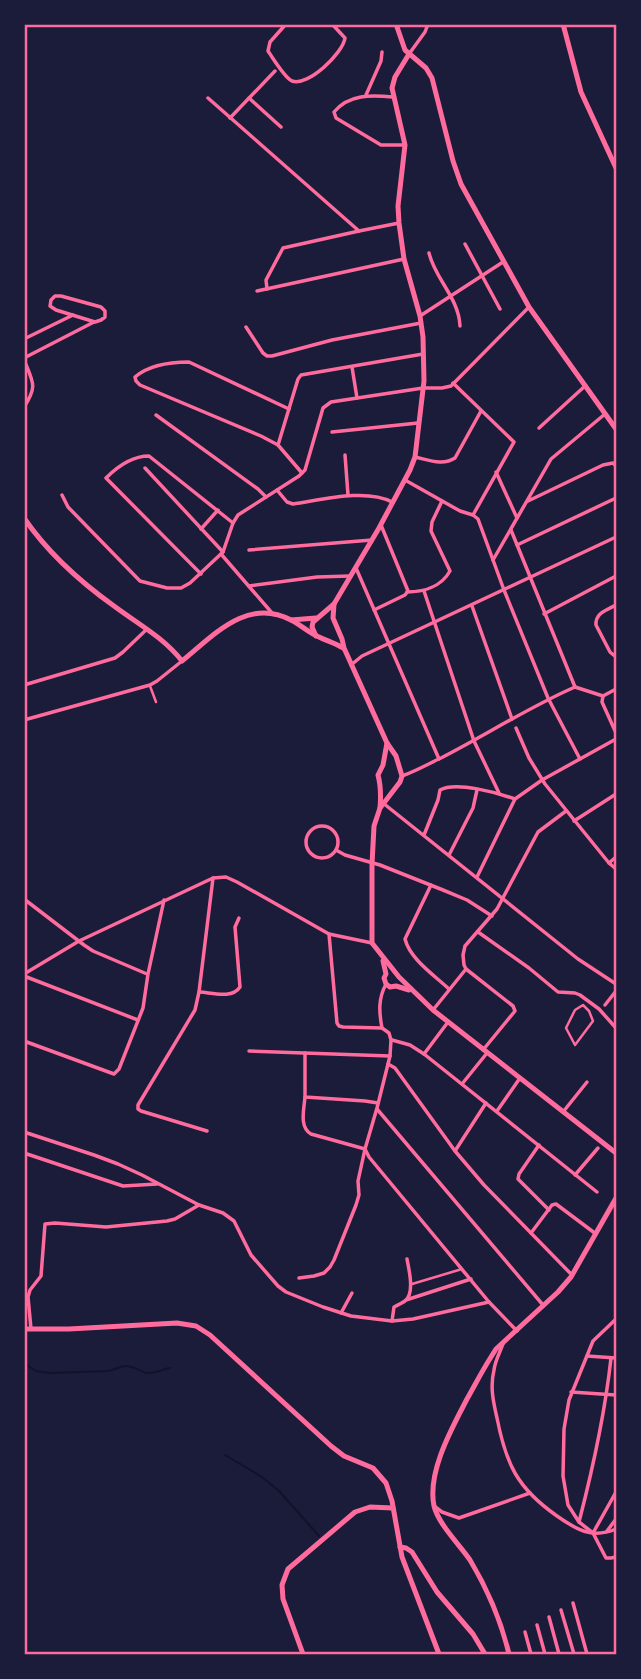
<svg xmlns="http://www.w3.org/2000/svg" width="641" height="1679" font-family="'Roboto Condensed',sans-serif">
  <rect width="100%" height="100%" fill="#1b1b3a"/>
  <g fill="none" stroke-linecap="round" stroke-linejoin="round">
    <g stroke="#12122b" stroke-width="2">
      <path d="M24 1363 36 1371 49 1373 108 1371C115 1370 119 1367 125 1366 133 1365 140 1372 147 1373 154 1374 163 1369 170 1368"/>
      <path d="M225 1455 262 1477 279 1491 319 1536"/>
    </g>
    <g stroke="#ff6b9d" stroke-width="2.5">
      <path d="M150 686 156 702"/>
      <path d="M583 1005 589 1011 593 1021 575 1045 566 1028 575 1010Z"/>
      <path d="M412 1284 462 1269"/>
    </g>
    <g stroke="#ff6b9d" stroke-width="3.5">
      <path d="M286 24 270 42 268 51C273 58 284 77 292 81 308 87 343 53 345 38L332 24"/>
      <path d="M409 54 425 32 428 24"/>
      <path d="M366 95 381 61 382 52"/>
      <path d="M393 97C371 95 349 94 334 112L336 118 381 145H405"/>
      <path d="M208 98 359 231 399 223"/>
      <path d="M249 98 281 127"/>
      <path d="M230 118 275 71"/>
      <path d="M465 244 500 309"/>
      <path d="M429 253C435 279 459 298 460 326"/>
      <path d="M267 289 266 280 283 248 359 231"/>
      <path d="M257 291 404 259"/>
      <path d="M55 296H61L101 307 105 311V317L101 320 95 322 56 310 50 306 51 300Z"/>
      <path d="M420 316 503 262"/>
      <path d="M246 327 263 353 267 356H272L332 340 421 323"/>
      <path d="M24 339 73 315"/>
      <path d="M24 358 94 322"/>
      <path d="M24 360C33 382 38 386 24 407"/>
      <path d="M352 367 357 398"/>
      <path d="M453 383 514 442 473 515"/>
      <path d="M289 409 189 362C171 362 149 365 135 377L136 381 140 385 261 436 278 445 302 473"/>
      <path d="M156 415 258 489 266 497"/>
      <path d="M539 428 585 386"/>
      <path d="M332 432 418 423"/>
      <path d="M278 445 298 379 301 375 423 354"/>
      <path d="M345 455 348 495"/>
      <path d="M415 457C429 460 443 466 455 458L481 411"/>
      <path d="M145 468 223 552"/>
      <path d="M496 472 517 518"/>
      <path d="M405 480 460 511 473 515 478 519 504 590 548 698 580 759"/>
      <path d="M277 490 287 502 293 504C321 500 366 488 392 502"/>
      <path d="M62 495 68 507 140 581 167 588H181L190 583 223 552 233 523 238 515 299 476 305 470 323 408 331 402 423 388H442L451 386 529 307"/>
      <path d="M528 501 603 465 613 463 616 466"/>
      <path d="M201 529 218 510"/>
      <path d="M511 530 575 687"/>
      <path d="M517 545 616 498"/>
      <path d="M249 550 372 540"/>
      <path d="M221 554 272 613"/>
      <path d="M493 560 551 459 605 414"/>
      <path d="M356 568 439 759"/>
      <path d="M201 574 106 478C118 466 132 456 149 456L233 523"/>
      <path d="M249 586 317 577 350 576"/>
      <path d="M424 591 474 741 499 793"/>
      <path d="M407 592C423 592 441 587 450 571L431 531 432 522 442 501"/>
      <path d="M616 605C607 610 595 613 596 625L610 652 616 657"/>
      <path d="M472 606 512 719"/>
      <path d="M374 610 405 595 408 591 381 525"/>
      <path d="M544 614 616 576"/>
      <path d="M351 665 362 656 616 537"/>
      <path d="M24 685 115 658 123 652 147 629"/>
      <path d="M603 696 602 702 616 733"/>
      <path d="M24 720 150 685 157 681 182 661"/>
      <path d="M516 728 529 758 545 784 609 863 616 869"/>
      <path d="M402 776C416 771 428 764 441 758 486 735 529 707 575 687L603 696 616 689"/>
      <path d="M383 803 578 959 616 984"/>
      <path d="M574 821 616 794"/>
      <circle cx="322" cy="842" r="16"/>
      <path d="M424 835 438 800 440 790C456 781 498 793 515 799"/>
      <path d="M336 850 345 855 380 865 443 890 467 900 492 916"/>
      <path d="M449 855 473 808 477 790"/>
      <path d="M609 863 616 857"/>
      <path d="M477 877 515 799 542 780 616 739"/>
      <path d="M431 885 405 939C410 959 434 975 449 989"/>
      <path d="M24 899 84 945 93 951 147 974"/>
      <path d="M478 932 529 968 558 992 575 993 580 995 599 1009 616 1028"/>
      <path d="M329 934 337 1023 339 1026 343 1027 382 1028"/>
      <path d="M466 969 513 1006 515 1011 483 1050"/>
      <path d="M24 974 79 941 213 878 226 877 237 882 329 934 372 943"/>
      <path d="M24 976 138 1020"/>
      <path d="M200 992C213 993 232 999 240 987L235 927 239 918"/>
      <path d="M605 1005 616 991"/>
      <path d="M433 1010 466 969 464 965 463 955 465 946 497 909 538 832 566 811"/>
      <path d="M392 1040 410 1045 424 1054 597 1192"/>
      <path d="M24 1041 114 1074 119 1069 143 1008 148 974 164 900"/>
      <path d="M249 1051 390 1056"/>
      <path d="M305 1053V1097L365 1101 378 1103"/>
      <path d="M424 1054 448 1022"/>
      <path d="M388 1064 395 1068 455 1151 484 1185 572 1275"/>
      <path d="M462 1084 487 1053"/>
      <path d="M305 1097C304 1109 299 1127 311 1134L365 1149 369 1157 489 1302 517 1331"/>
      <path d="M377 1109 543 1305"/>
      <path d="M497 1111 520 1078"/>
      <path d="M563 1112 587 1082"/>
      <path d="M207 1131 141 1111 138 1109V1105L195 1010 199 992 213 878"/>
      <path d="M24 1132 94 1155 118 1164 142 1175 199 1205 223 1213 234 1221 251 1255 278 1286 286 1292 323 1307 351 1316 392 1321 413 1319 489 1302"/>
      <path d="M539 1145 519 1174 518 1179 549 1210"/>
      <path d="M455 1151 486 1103"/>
      <path d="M24 1153 123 1186 157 1184"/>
      <path d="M575 1175 598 1148"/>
      <path d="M531 1233 552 1205 556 1204 596 1234"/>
      <path d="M299 1278 314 1276 324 1273 330 1267 334 1260 356 1205 359 1195 358 1181 365 1149 377 1108 390 1056 391 1040 389 1033 382 1028C379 1012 378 999 386 984"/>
      <path d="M406 1300 471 1279"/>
      <path d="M341 1313 352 1293"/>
      <path d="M616 1319 593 1341 569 1400 564 1429 563 1476 568 1505 579 1522 593 1533 606 1558H611L616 1557"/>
      <path d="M392 1321 394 1307C398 1305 402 1303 405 1301 415 1293 409 1270 407 1259"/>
      <path d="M31 1329 28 1297 30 1290 41 1276 45 1224 55 1223 106 1227 167 1221 175 1219 199 1205"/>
      <path d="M503 1344C500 1352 495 1361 494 1370 490 1386 493 1401 497 1418 506 1464 517 1488 557 1516 577 1530 592 1539 616 1529"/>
      <path d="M587 1356 616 1358"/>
      <path d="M571 1392 616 1395"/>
      <path d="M434 1506 442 1512 459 1518 530 1493"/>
      <path d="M579 1522C593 1468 605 1413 611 1358"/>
      <path d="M607 1531 616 1519"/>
      <path d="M593 1533 616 1492"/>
      <path d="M573 1603 587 1654H584"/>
      <path d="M561 1610 574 1654"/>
      <path d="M549 1617 559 1654"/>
      <path d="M537 1625 545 1654"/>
      <path d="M525 1632 531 1654"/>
    </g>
    <g stroke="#ff6b9d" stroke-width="5">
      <path d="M396 24 405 50 426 68 432 78 453 161 461 184 529 307 616 429"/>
      <path d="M563 24 581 92 616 168"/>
      <path d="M24 518C48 553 79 581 114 606 138 624 163 637 182 661 214 635 247 597 291 620 301 625 309 633 319 637 327 641 335 643 343 648"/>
      <path d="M334 604 333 618 342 639 344 648 387 743 396 756 402 776 400 782 380 808 374 826 372 864V943L399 977 433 1010 616 1153"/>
      <path d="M291 620 316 618"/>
      <path d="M316 636 312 627 313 622 334 604 379 528 410 470 415 457 424 381 423 337 420 316 404 259 399 223 398 206 405 145 392 88 395 77 409 54"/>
      <path d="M380 808C381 796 381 786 378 775L383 765 387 743"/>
      <path d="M383 961 386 974 384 978 386 984 390 987 396 986 409 990"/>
      <path d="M400 1547 406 1548 412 1552 437 1592 473 1634 485 1654"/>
      <path d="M303 1654 283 1599 282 1585 288 1569 355 1512 370 1507 393 1508"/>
      <path d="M509 1654C501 1621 488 1590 470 1560 459 1544 439 1525 434 1506 427 1472 452 1428 467 1399 475 1385 482 1371 491 1357L496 1349 558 1292 571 1277 616 1198"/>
    </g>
    <path stroke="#ff6b9d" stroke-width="5" d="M24 1329H69L177 1323 196 1326 210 1335 331 1446 344 1456 373 1468 386 1483 392 1501 402 1557 439 1654"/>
  </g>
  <rect width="641" height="1679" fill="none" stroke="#1b1b3a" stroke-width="52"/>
  <rect x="26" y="26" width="589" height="1627" fill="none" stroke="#ff6b9d" stroke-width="2.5"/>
</svg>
